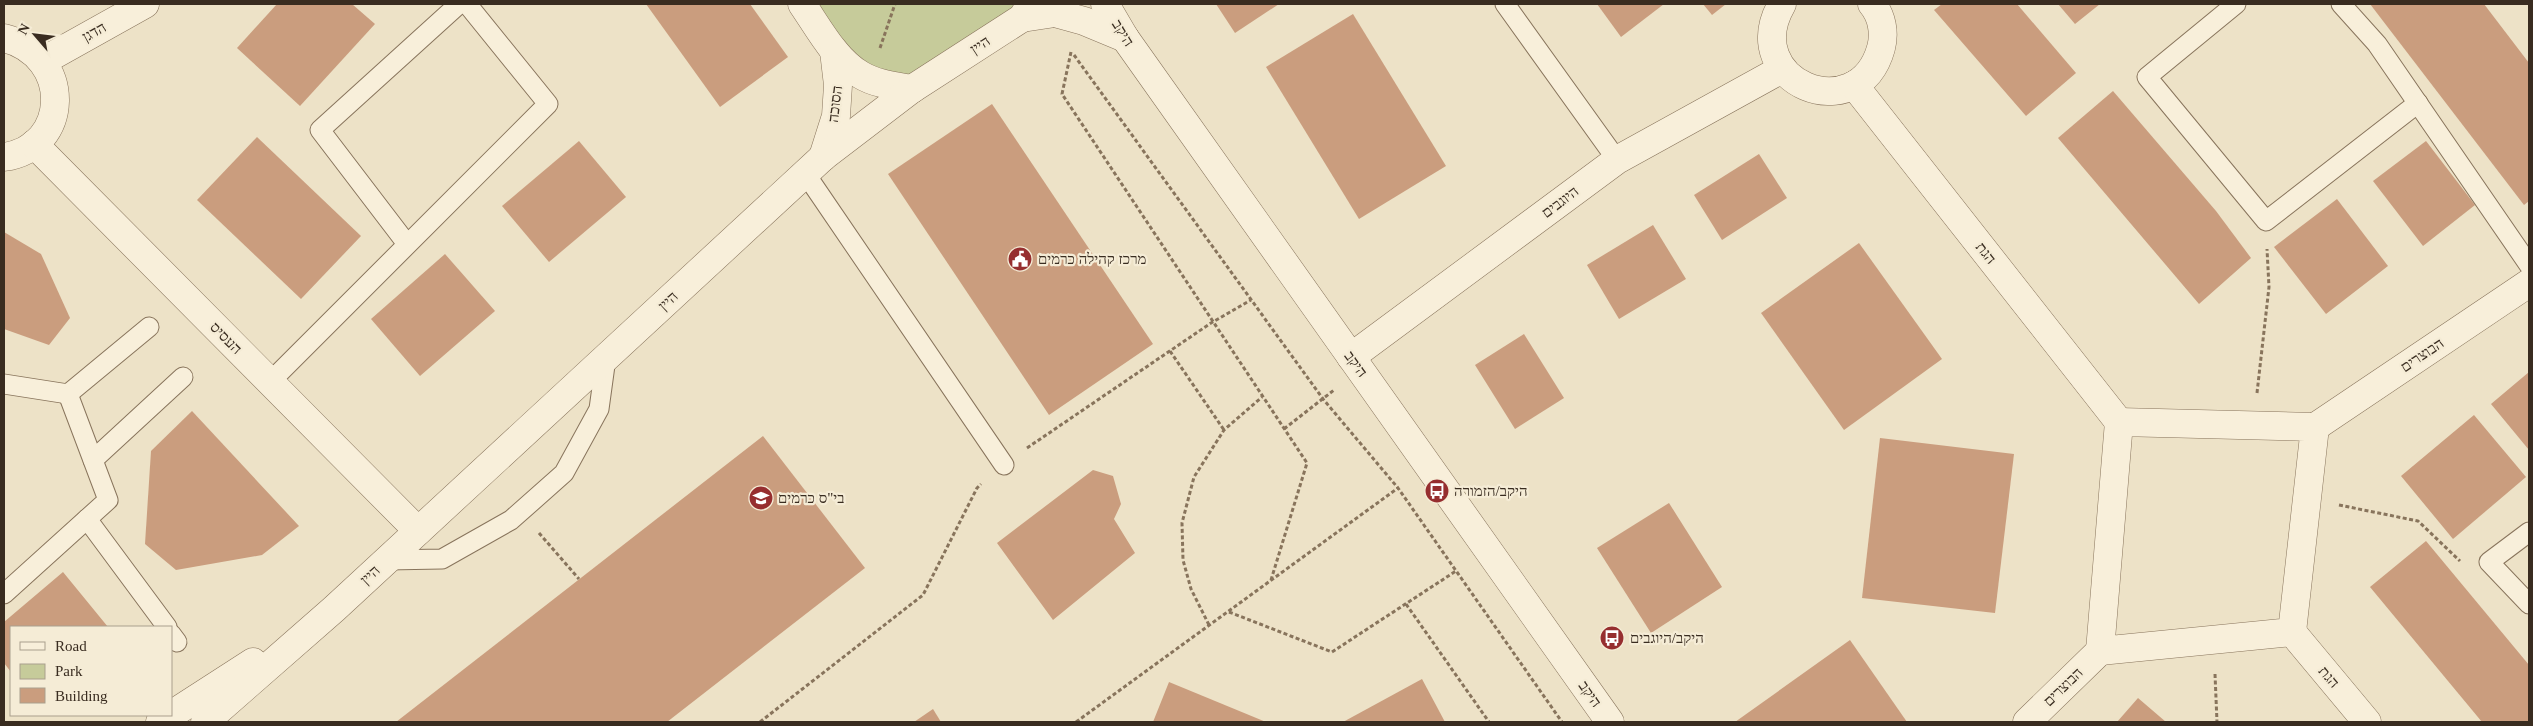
<svg xmlns="http://www.w3.org/2000/svg" width="2533" height="726" font-family="'Times New Roman','Noto Sans Hebrew',serif">
  <rect width="100%" height="100%" fill="#ede2c7"/>
  <path fill="#c6cb9a" d="M802 4H1031L912 89 883 84Z"/>
  <g fill="#ca9d7e">
    <path d="M277 4H352L375 24 300 106 237 48Z"/>
    <path d="M646 4H750L788 57 720 107Z"/>
    <path d="M1216 4H1279L1235 33Z"/>
    <path d="M1597 4H1664L1621 37Z"/>
    <path d="M1703 4H1726L1712 15Z"/>
    <path d="M1942 4H2017L2076 73 2026 116 1934 10Z"/>
    <path d="M2058 4H2100L2075 24Z"/>
    <path d="M2370 4H2484L2529 63V201L2524 205Z"/>
    <path d="M1353 14 1446 166 1359 219 1266 67Z"/>
    <path d="M2113 91 2216 211 2251 258 2199 304 2058 138Z"/>
    <path d="M992 104 1153 344 1049 415 888 174Z"/>
    <path d="M257 137 361 236 301 299 197 200Z"/>
    <path d="M579 141 626 197 549 262 502 206Z"/>
    <path d="M2426 141 2475 205 2423 246 2373 181Z"/>
    <path d="M1759 154 1787 198 1722 240 1694 195Z"/>
    <path d="M2337 199 2388 266 2326 314 2274 247Z"/>
    <path d="M1653 225 1686 279 1619 319 1587 265Z"/>
    <path d="M4 232 41 254 70 318 49 345 4 329Z"/>
    <path d="M1859 243 1942 359 1844 430 1761 313Z"/>
    <path d="M445 254 495 311 420 376 371 319Z"/>
    <path d="M1524 334 1564 398 1515 429 1475 365Z"/>
    <path d="M2529 372V450L2491 404Z"/>
    <path d="M192 411 299 526 262 555 176 570 145 544 151 451Z"/>
    <path d="M2474 415 2526 477 2453 539 2401 476Z"/>
    <path d="M763 436 865 568 667 722H396Z"/>
    <path d="M1880 438 2014 454 1995 613 1862 598Z"/>
    <path d="M1093 470 1113 476 1121 504 1114 519 1135 553 1053 620 997 543Z"/>
    <path d="M1669 503 1722 587 1651 633 1597 548Z"/>
    <path d="M2426 541 2529 665V722H2482L2370 587Z"/>
    <path d="M63 572 108 627H11V672L4 663V622Z"/>
    <path d="M1850 640 1907 722H1735Z"/>
    <path d="M1422 679 1445 722H1343Z"/>
    <path d="M1169 682 1266 722H1153Z"/>
    <path d="M2138 698 2166 722H2117Z"/>
    <path d="M933 709 941 722H914Z"/>
  </g>
  <g fill="none" stroke-linecap="round" stroke-linejoin="round">
    <defs>
      <g id="lane">
        <path d="M1505 4 1617 160"/>
        <path d="M2236 4 2147 77 2266 221 2418 103"/>
        <path d="M2341 4 2377 44 2529 265"/>
        <path d="M805 173 1004 465"/>
        <path d="M407 244 320 130 459 4"/>
        <path d="M270 382 548 104 467 4"/>
        <path d="M4 384 68 394 149 327"/>
        <path d="M93 460 183 377"/>
        <path d="M87 519 167 627"/>
        <path d="M2529 532 2489 562 2529 604"/>
        <path d="M387 560 442 559 511 520 564 473 599 409 606 358"/>
        <path d="M4 594 108 500 68 394"/>
        <path d="M171 634 177 642"/>
      </g>
      <g id="street">
        <path d="M802 4C818 27 835 60 861 75 876 84 895 86 912 89"/>
        <path d="M1105 4 1125 38 1610 722"/>
        <path d="M1782 4C1737 82 1858 131 1881 48 1885 33 1882 16 1872 4"/>
        <path d="M1022 18 1055 13 1084 21 1125 38"/>
        <path d="M4 38C74 56 70 148 4 157"/>
        <path d="M43 61 145 4"/>
        <path d="M1854 85 2119 422"/>
        <path d="M34 144 418 531"/>
        <path d="M823 157 836 116 838 85 834 51"/>
        <path d="M1351 357 1617 160 1782 69"/>
        <path d="M2119 422 2315 427 2292 632 2100 651Z"/>
        <path d="M2315 427 2529 283"/>
        <path d="M2292 632 2367 722"/>
        <path d="M160 722 253 662"/>
        <path d="M205 722 334 609 823 157 912 89 1022 18 1031 4"/>
        <path d="M2027 722 2100 651"/>
      </g>
    </defs>
    <use href="#lane" stroke="#88745c" stroke-width="21"/>
    <use href="#street" stroke="#88745c" stroke-width="29"/>
    <g stroke="#88745c" stroke-width="3" stroke-dasharray="4 2.5" stroke-linecap="butt">
      <path d="M880 48 895 4"/>
      <path d="M1071 52 1062 94 1307 463 1271 580"/>
      <path d="M1074 55 1323 399 1398 488 1562 722"/>
      <path d="M1170 351 1224 430"/>
      <path d="M2257 393 2269 287 2267 249"/>
      <path d="M1284 429 1334 390"/>
      <path d="M1027 448 1211 323 1251 300"/>
      <path d="M2339 505 2418 521 2460 561"/>
      <path d="M539 533 579 579"/>
      <path d="M1406 604 1489 722"/>
      <path d="M1229 612 1332 652 1456 571"/>
      <path d="M1209 625 1191 589 1183 560 1182 523 1194 477 1224 430 1262 397"/>
      <path d="M2215 674 2217 722"/>
      <path d="M760 722 923 595 977 488 981 484"/>
      <path d="M1076 722 1398 488"/>
    </g>
    <use href="#lane" stroke="#f8efda" stroke-width="19"/>
    <use href="#street" stroke="#f8efda" stroke-width="28"/>
  </g>
  <defs>
    <symbol id="civic-disc" viewBox="-11 -11 22 22"><circle r="9.5" fill="#962e2f" stroke="#f5ecd6"/><path d="M-.6-6.5H3V-4.5H.6V-3L4-1V1h2V6H-6V1h2V-1L-.6-3ZM-1.2 2.5V6h2.4V2.5Z" fill="#fff"/></symbol>
    <symbol id="bus-disc" viewBox="-11 -11 22 22"><circle r="9.5" fill="#962e2f" stroke="#f5ecd6"/><path d="M-5-6H5V4H4V6H2V4H-2V6H-4V4H-5ZM-3.5-4V0h7V-4ZM-3.5 1.2v1.5H-2V1.2ZM2 1.2v1.5H3.5V1.2Z" fill="#fff"/></symbol>
    <symbol id="school-disc" viewBox="-11 -11 22 22"><circle r="9.5" fill="#962e2f" stroke="#f5ecd6"/><path d="M0-5L7-2L0 1L-7-2ZM-4 1L0 2.5L4 1V4Q0 6-4 4Z" fill="#fff"/></symbol>
  </defs>
  <g fill-rule="evenodd">
    <use href="#civic-disc" x="1006" y="245" width="28" height="28"/>
    <use href="#bus-disc" x="1423" y="477" width="28" height="28"/>
    <use href="#school-disc" x="747" y="484" width="28" height="28"/>
    <use href="#bus-disc" x="1598" y="624" width="28" height="28"/>
  </g>
  <g text-anchor="middle" dominant-baseline="central" stroke-width="4.5" stroke-linejoin="round" paint-order="stroke">
    <g font-size="15" fill="#392c20" stroke="#f5ecd6">
      <text transform="translate(94 32) rotate(-29)">הדגן</text>
      <text transform="translate(1123 33) rotate(58)">היקב</text>
      <text transform="translate(980 45) rotate(-33)">היין</text>
      <text transform="translate(835 104) rotate(-83)">הסוכה</text>
      <text transform="translate(1560 202) rotate(-37)">היוגבים</text>
      <text transform="translate(1986 253) rotate(52)">הגת</text>
      <text transform="translate(668 301) rotate(-43)">היין</text>
      <text transform="translate(226 338) rotate(45)">העסיס</text>
      <text transform="translate(2422 355) rotate(-34)">הבוצרים</text>
      <text transform="translate(1356 364) rotate(54)">היקב</text>
      <text transform="translate(370 575) rotate(-43)">היין</text>
      <text transform="translate(2329 677) rotate(50)">הגת</text>
      <text transform="translate(2063 687) rotate(-44)">הבוצרים</text>
      <text transform="translate(1590 694) rotate(55)">היקב</text>
    </g>
    <g font-size="15" fill="#392c20" stroke="#f5ecd6" text-anchor="start">
      <text x="1038" y="259">מרכז קהילה כרמים</text>
      <text x="1454" y="491">היקב/הזמורה</text>
      <text x="778" y="498">בי"ס כרמים</text>
      <text x="1630" y="638">היקב/היוגבים</text>
    </g>
  </g>
  <rect width="2533" height="726" fill="none" stroke="#392c20" stroke-width="10"/>
  <rect x="10" y="626" width="162" height="90" fill="#f5ecd6" stroke="#aa9f8d"/>
  <rect x="20" y="642" width="25" height="8" fill="#f8efda" stroke="#aa9f8d"/>
  <text x="55" y="651" font-size="15" fill="#392c20">Road</text>
  <rect x="20" y="664" width="25" height="15" fill="#c6cb9a" stroke="#aa9f8d"/>
  <text x="55" y="676" font-size="15" fill="#392c20">Park</text>
  <rect x="20" y="688" width="25" height="15" fill="#ca9d7e" stroke="#aa9f8d"/>
  <text x="55" y="701" font-size="15" fill="#392c20">Building</text>
  <g transform="translate(35 35) rotate(298)" stroke="#f5ecd6" stroke-width="4" paint-order="stroke">
  <path d="M0-4L9 19L0 12L-9 19Z" fill="#392c20"/>
  <text y="-8" font-size="14" font-weight="bold" text-anchor="middle" fill="#392c20">N</text>
  </g>
</svg>
